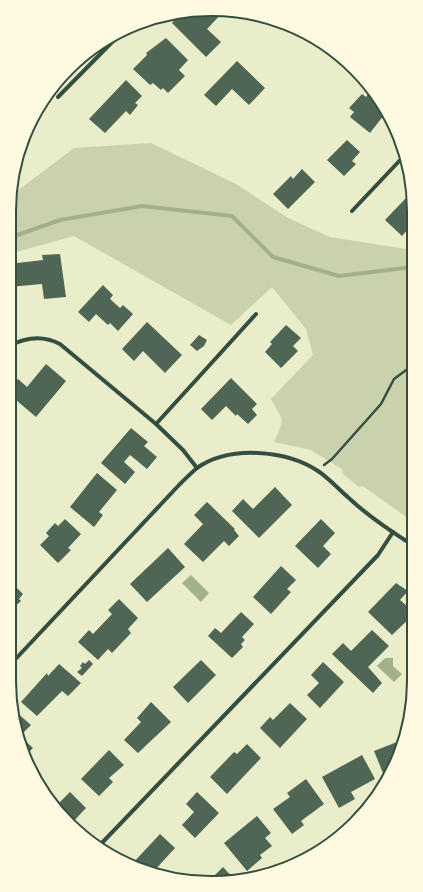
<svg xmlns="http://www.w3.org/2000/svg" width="423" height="892" font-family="'Golos Text',sans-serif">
  <rect width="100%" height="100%" fill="#e9edc9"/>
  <path fill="#cad2ad" d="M151 143 236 184 288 218 330 237 412 250 413 522 363 486 359 487 342 473 343 470 311 450 274 442C286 416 283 422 271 399L313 355 306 329 272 287 231 325 74 236 9 254V211L12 195 74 148Z"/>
  <g fill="#a3b18a">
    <path d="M191 575 209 593 201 602 182 583Z"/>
    <path d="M385 658H393V666L402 674 394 682 377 666Z"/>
  </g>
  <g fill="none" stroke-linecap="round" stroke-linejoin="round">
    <path stroke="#a3b18a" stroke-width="4" d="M9 238 60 220 142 206 232 216 273 257 339 276 413 267"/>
  </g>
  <g fill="#4f6655">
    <path d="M212 9 224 11 207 29 221 42 206 57 172 23 178 16Z"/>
    <path d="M166 38 188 60 179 70 185 76 168 93 163 88 161 90 153 83 150 85 133 69 147 55 146 53Z"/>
    <path d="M237 61 265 88 249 105 232 89 216 106 204 95Z"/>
    <path d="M126 80 142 96 135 103 138 105 130 115 126 111 105 133 89 119Z"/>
    <path d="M369 85 382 105 381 107 384 110 381 113 384 115 370 133 350 117 354 112 349 108 362 94 366 97 368 94 364 90Z"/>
    <path d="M347 140 360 152 352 161 356 164 344 176 327 160Z"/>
    <path d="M302 169 315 182 288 209 273 194 291 176 293 179Z"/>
    <path d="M412 196V225L402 236 385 220 406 198 408 200Z"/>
    <path d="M60 254 66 297 44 299 42 284 9 287V264L43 260 42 255Z"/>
    <path d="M103 285 113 295 110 299 120 308 123 305 133 314 118 331 110 323 108 325 96 314 89 322 78 312Z"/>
    <path d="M147 322 182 355 165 373 143 351 134 361 122 349Z"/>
    <path d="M286 325 301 338 293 346 298 351 281 368 265 352 272 344 270 342Z"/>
    <path d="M199 335 207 340 204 346 197 351 190 345Z"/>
    <path d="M46 364 66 381 36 417 9 394V389L18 379 27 387Z"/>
    <path d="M231 378 257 404 252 409 257 415 248 424 237 414 236 416 226 406 212 420 201 409Z"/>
    <path d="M131 428 148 442 144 446 157 457 147 469 130 455 124 462 135 472 125 484 101 463Z"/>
    <path d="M97 473 117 490 99 512 103 515 94 527 70 507Z"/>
    <path d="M275 487 292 505 259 538 232 511 243 499 253 509Z"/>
    <path d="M207 502 235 529 234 530 239 536 229 546 224 541 203 562 184 544 203 524 194 515Z"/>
    <path d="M65 519 81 534 68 548 71 550 58 563 40 545 49 536 46 533 55 523 58 526Z"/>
    <path d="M321 519 335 533 323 546 331 554 318 568 295 546Z"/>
    <path d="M168 548 185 567 147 602 130 584Z"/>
    <path d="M281 566 296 580 287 589 291 592 271 614 253 597Z"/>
    <path d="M10 581 23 594 19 599 21 601 9 612Z"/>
    <path d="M396 583 408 591 400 600 414 612V614L392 635 368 612Z"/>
    <path d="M119 599 138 618 128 629 131 633 112 653 108 649 98 660 78 642 89 630 93 634 112 614 108 610Z"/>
    <path d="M241 612 254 624 242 637 245 640 241 644 243 647 232 658 208 636 215 628 221 633Z"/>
    <path d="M372 630 389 646 368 667 382 683 373 693 332 654 343 643 351 651Z"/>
    <path d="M89 660 93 664 82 676 77 672 82 668 80 666 83 662 85 664Z"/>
    <path d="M201 660 216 675 188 703 173 687Z"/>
    <path d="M323 662 344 682 320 708 307 695 319 683 311 675Z"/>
    <path d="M59 664 81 683 68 696 62 691 37 716 21 702 47 673 48 676Z"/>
    <path d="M151 702 171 722 138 753 124 740 141 722 137 718Z"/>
    <path d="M290 703 307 719 280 748 260 728 270 717 273 720Z"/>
    <path d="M16 712 31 725 20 736 33 748 25 756 20 746 15 714Z"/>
    <path d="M402 740 398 758 385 778 374 751Z"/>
    <path d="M247 744 261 758 227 794 210 777 234 752 237 754Z"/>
    <path d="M109 750 124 765 109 778 113 782 99 796 81 779Z"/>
    <path d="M362 755 375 779 351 792 355 799 339 808 322 777Z"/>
    <path d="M306 779 324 804 301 821 304 825 292 834 273 809 290 797 287 793Z"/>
    <path d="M70 792 86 808 72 823 55 807Z"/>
    <path d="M197 792 219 813 195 838 182 825 194 812 186 804Z"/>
    <path d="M257 816 271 833 265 838 272 846 260 855 262 858 247 871 224 843Z"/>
    <path d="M160 834 175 848 153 872 132 864Z"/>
    <path d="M223 867 236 881 210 880Z"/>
  </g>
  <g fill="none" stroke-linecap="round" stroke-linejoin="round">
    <path stroke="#344e41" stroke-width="2.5" d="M324 465 332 459 381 404 394 379 413 365"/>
    <g stroke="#344e41" stroke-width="4">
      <path d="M58 97 121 33"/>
      <path d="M352 211 404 156"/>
      <path d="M9 346C26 337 43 335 60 344L156 424 183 450 197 468"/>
      <path d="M156 424 256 314"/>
      <path d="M9 666 179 485C185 479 191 473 197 468 230 445 286 450 318 471 330 479 339 490 350 499 369 517 392 532 414 546"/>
      <path d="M99 846 378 555 393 532"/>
    </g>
  </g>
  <path d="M0 0H423V892H0ZM211 16H212A195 195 0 0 1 407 211V681A195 195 0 0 1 212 876H211A195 195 0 0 1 16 681V211A195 195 0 0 1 211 16Z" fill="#fefae0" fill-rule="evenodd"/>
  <path fill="none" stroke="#344e41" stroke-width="2" d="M211 16H212A195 195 0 0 1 407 211V681A195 195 0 0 1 212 876H211A195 195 0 0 1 16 681V211A195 195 0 0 1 211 16Z"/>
</svg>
